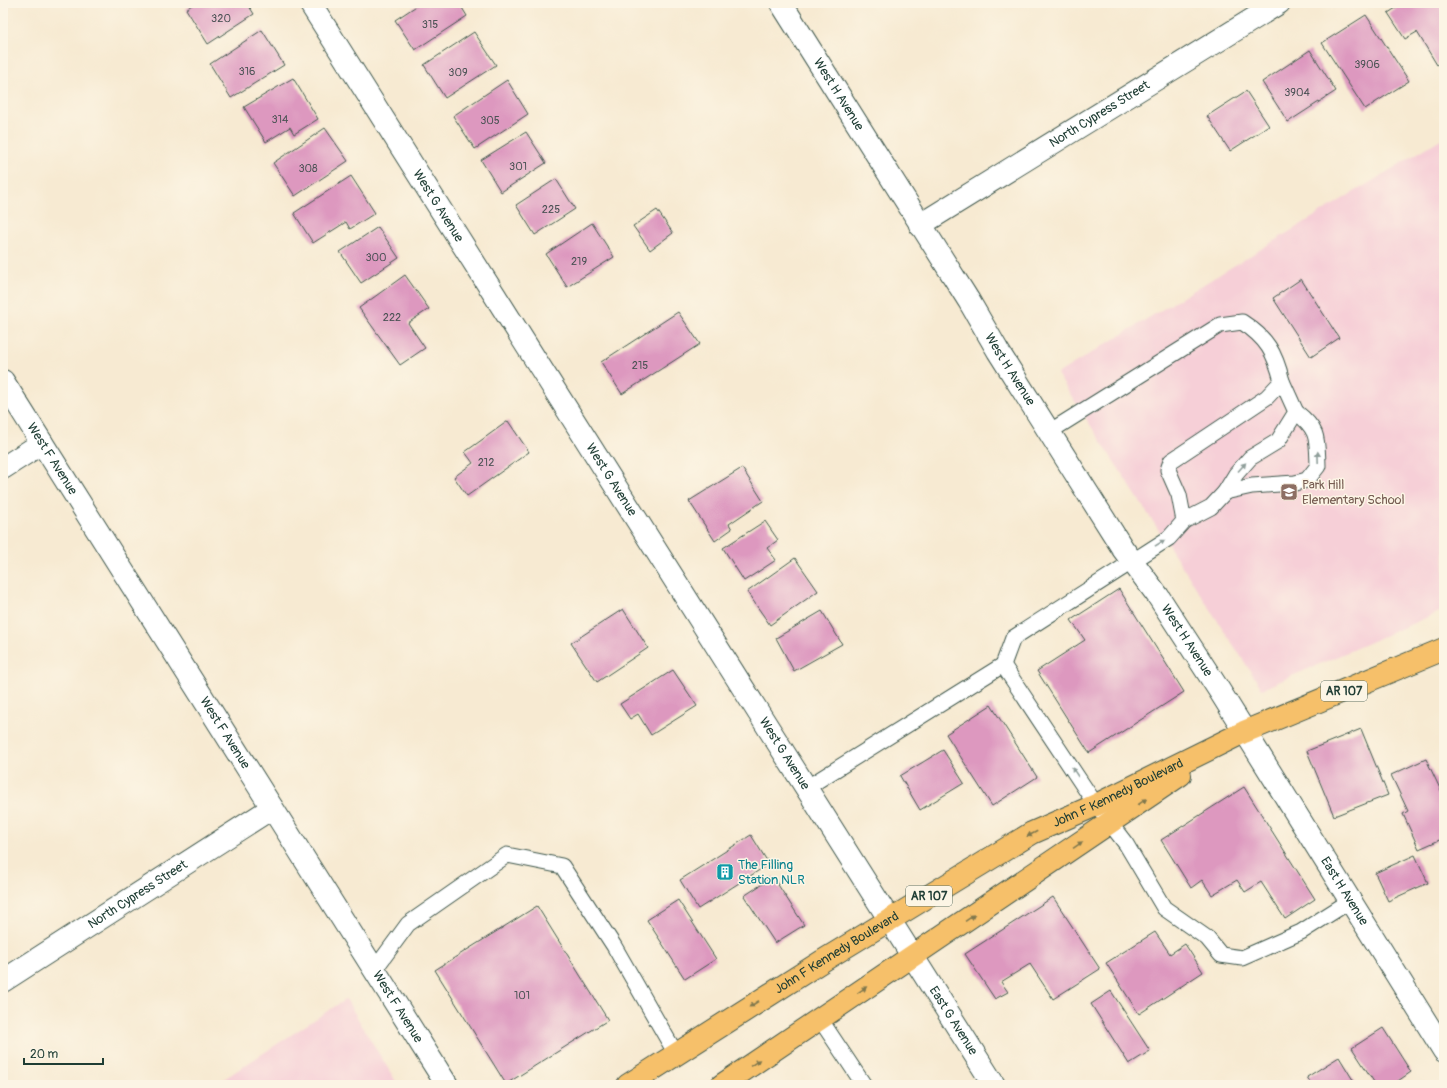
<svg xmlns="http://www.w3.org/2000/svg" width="1447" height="1088" font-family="Pangolin,sans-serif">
  <rect width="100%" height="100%" fill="#fcf5e5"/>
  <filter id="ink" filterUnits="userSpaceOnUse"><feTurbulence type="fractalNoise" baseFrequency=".025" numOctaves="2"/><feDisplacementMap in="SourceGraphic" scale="8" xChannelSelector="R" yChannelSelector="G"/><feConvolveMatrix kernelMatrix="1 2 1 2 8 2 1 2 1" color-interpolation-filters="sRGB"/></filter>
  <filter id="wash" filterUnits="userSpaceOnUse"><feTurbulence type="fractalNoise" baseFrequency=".012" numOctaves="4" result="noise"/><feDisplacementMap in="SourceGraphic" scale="16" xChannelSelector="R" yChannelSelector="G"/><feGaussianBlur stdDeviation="0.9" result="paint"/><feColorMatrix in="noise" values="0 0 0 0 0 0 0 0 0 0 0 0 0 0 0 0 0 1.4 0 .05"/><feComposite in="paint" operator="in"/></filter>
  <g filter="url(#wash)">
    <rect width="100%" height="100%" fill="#f7ead2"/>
    <g fill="#f6cfd7">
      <path d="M1444 137V610L1262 689 1057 374Z"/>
      <path d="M346 999 398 1085H215Z"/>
    </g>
    <g id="blocks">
      <g fill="#dd98bf">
        <path d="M195 3H247L254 14 208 44 186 9Z"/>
        <path d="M421 3H459L467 16 415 50 395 20Z"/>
        <path d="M1404 3H1444V60L1437 65 1417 32 1405 39 1388 13Z"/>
        <path d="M1366 15 1409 81 1365 109 1322 43Z"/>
        <path d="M262 30 284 65 231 98 210 64Z"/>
        <path d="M474 32 496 65 445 98 424 65Z"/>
        <path d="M1310 50 1336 91 1288 122 1262 82Z"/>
        <path d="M293 78 318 119 294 134 290 127 266 142 244 107Z"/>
        <path d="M507 80 528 114 475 149 453 116Z"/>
        <path d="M1246 91 1269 126 1230 151 1207 116Z"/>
        <path d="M325 128 348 161 295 196 273 163Z"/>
        <path d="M526 132 546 163 501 192 481 160Z"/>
        <path d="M351 176 375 213 350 229 346 222 313 243 294 213Z"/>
        <path d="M556 179 575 209 535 235 516 205Z"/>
        <path d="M657 210 673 233 650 250 633 226Z"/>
        <path d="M592 223 614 257 567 287 546 254Z"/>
        <path d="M378 227 399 258 361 283 340 252Z"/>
        <path d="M405 275 429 309 408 323 425 348 400 365 359 308Z"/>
        <path d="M1301 279 1339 338 1311 357 1273 298Z"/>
        <path d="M678 312 700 344 622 394 601 362Z"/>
        <path d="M508 421 529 452 467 496 454 477 473 463 465 452Z"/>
        <path d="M742 468 763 501 729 524 732 529 715 541 689 501Z"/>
        <path d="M765 521 778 540 767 548 776 560 744 581 723 548Z"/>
        <path d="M795 558 818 591 770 625 747 592Z"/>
        <path d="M1119 589 1184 692 1089 753 1037 671 1085 640 1071 620Z"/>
        <path d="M623 609 648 648 597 682 571 643Z"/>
        <path d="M822 611 842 644 794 671 776 638Z"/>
        <path d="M673 670 697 706 651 735 638 714 630 719 620 704Z"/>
        <path d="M991 705 1037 777 992 806 946 734Z"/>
        <path d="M1361 729 1388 795 1334 816 1307 751Z"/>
        <path d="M943 750 964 783 920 810 900 776Z"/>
        <path d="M1426 759 1444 797V838L1419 849 1403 814 1408 811 1391 775Z"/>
        <path d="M1244 787 1315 899 1285 919 1261 882 1245 892 1237 880 1212 895 1202 880 1191 888 1161 840Z"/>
        <path d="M751 835 769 864 698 909 680 880Z"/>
        <path d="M1415 855 1428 883 1388 901 1375 873Z"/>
        <path d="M773 877 804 925 775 943 744 896Z"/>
        <path d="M1053 897 1100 969 1053 999 1030 964 1001 982 1008 992 995 999 965 954Z"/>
        <path d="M678 900 716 959 685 979 647 920Z"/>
        <path d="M537 906 608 1020 506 1084 435 970Z"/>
        <path d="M1155 932 1170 954 1185 944 1203 972 1139 1014 1106 963Z"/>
        <path d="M1111 991 1150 1051 1129 1064 1091 1004Z"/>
        <path d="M1383 1028 1411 1072 1392 1085H1376L1352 1048Z"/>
        <path d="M1339 1057 1356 1085H1312L1307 1077Z"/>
      </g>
    </g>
  </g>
  <g filter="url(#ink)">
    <use href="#blocks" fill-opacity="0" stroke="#3f574c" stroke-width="1"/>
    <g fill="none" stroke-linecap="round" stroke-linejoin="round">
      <defs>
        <g id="service">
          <path d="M1049 432 1220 325 1242 322C1267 338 1275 353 1282 381L1267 397 1171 461 1168 470 1179 495 1184 521"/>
          <path d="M1225 492 1252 486 1295 483 1307 480 1318 466C1317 438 1319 430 1296 412"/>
          <path d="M1003 665 1096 805 1126 844 1164 908 1207 938 1221 955 1242 958 1301 932 1350 901"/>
          <path d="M806 788 1003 665 1013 638 1169 538 1184 521 1211 507 1225 492 1236 474 1250 458 1278 441 1296 412 1282 381"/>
          <path d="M375 969 408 924 507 855 562 866 614 946 676 1054"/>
          <path d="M820 1019 864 1085"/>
        </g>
        <g id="minor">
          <path id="s1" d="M310 3 994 1085"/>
          <path id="s2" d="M781 3 969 301 998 351 1123 549 1158 596 1219 690 1444 1051"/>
          <path id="s3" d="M920 225 1279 3"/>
          <path d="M3 468 42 443"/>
          <path id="s4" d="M3 981 272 808"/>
        </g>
        <g id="tertiary">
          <path id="s5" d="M3 381 447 1085"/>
        </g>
        <g id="primary">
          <path id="s6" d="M628 1085 824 960 1032 833 1096 805 1244 732 1444 649"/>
          <path d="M722 1085 1180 775"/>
        </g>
      </defs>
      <use href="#service" stroke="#3f574c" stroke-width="17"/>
      <use href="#minor" stroke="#3f574c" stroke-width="24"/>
      <use href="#tertiary" stroke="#3f574c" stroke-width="24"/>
      <use href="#primary" stroke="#3f574c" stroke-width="24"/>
      <use href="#service" stroke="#fff" stroke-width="15"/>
      <use href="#minor" stroke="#fff" stroke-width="22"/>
      <use href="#tertiary" stroke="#fff" stroke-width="22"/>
      <use href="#primary" stroke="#f6c06b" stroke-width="22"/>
    </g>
    <defs><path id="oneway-solid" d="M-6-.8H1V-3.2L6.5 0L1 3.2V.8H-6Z"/></defs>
    <g fill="#8f9e9a">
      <use href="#oneway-solid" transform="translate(1318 457) rotate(-92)"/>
      <use href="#oneway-solid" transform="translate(1242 467) rotate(-48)"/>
      <use href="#oneway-solid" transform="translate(1160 543) rotate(-31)"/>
      <use href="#oneway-solid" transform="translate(1075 772) rotate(-124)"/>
    </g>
    <g fill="#80784d">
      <use href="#oneway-solid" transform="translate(1142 802) rotate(-34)"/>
      <use href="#oneway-solid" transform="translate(1032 834) rotate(152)"/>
      <use href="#oneway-solid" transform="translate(1078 845) rotate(-34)"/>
      <use href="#oneway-solid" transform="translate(970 918) rotate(-34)"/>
      <use href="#oneway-solid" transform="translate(862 990) rotate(-34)"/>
      <use href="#oneway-solid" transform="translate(754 1004) rotate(147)"/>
      <use href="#oneway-solid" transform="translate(755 1063) rotate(-34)"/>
    </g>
  </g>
  <defs>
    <symbol id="school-square" viewBox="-11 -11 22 22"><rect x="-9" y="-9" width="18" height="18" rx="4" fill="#8d6e63" stroke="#fcf5e5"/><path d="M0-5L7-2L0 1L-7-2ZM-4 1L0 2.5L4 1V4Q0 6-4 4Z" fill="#fff"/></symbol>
    <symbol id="building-square" viewBox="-11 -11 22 22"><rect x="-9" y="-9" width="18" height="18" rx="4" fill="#0f9aa8" stroke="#fcf5e5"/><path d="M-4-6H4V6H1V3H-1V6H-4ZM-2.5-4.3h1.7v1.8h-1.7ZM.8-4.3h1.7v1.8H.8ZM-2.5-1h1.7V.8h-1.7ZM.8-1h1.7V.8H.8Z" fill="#fff"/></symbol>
  </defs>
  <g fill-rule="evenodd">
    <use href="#school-square" x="1279" y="482" width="20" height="20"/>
    <use href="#building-square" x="715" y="862" width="20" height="20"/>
  </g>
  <g text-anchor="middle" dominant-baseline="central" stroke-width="3" stroke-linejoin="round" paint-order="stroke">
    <g font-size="11" fill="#4e5457">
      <text x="221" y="18">320</text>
      <text x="430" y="24">315</text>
      <text x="1367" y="64">3906</text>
      <text x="247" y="71">316</text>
      <text x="458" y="72">309</text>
      <text x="1297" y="92">3904</text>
      <text x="280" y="119">314</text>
      <text x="490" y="120">305</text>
      <text x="518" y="166">301</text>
      <text x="308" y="168">308</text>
      <text x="551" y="209">225</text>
      <text x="376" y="257">300</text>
      <text x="579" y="261">219</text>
      <text x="392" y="317">222</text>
      <text x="640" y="365">215</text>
      <text x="486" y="462">212</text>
      <text x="522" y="995">101</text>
    </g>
    <g fill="#fcf5e5" stroke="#617469" stroke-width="1">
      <rect x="1321" y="681" width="46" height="20" rx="3"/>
      <rect x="906" y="886" width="46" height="20" rx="3"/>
    </g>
    <g font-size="12" font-weight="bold" fill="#1f3d34">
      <text x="1344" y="691">AR 107</text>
      <text x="929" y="896">AR 107</text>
    </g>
    <g font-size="13" fill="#1f3d34" stroke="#fcf5e5">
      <text stroke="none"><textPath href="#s2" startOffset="108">West H Avenue</textPath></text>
      <text stroke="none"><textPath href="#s3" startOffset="211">North Cypress Street</textPath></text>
      <text stroke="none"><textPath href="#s1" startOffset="240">West G Avenue</textPath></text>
      <text stroke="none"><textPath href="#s2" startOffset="432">West H Avenue</textPath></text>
      <text stroke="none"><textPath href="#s5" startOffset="92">West F Avenue</textPath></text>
      <text stroke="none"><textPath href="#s1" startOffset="564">West G Avenue</textPath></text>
      <text stroke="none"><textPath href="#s2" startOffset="756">West H Avenue</textPath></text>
      <text stroke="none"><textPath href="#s5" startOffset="416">West F Avenue</textPath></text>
      <text stroke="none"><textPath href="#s1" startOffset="888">West G Avenue</textPath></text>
      <text stroke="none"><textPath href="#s6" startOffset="571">John F Kennedy Boulevard</textPath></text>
      <text stroke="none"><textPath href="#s2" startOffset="1052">East H Avenue</textPath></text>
      <text stroke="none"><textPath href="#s4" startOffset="160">North Cypress Street</textPath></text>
      <text stroke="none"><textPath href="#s6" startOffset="247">John F Kennedy Boulevard</textPath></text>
      <text stroke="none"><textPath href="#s5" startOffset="740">West F Avenue</textPath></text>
      <text stroke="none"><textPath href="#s1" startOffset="1204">East G Avenue</textPath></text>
    </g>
    <g font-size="13" fill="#785e54" stroke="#fcf5e5" text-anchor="start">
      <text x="1302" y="485">Park Hill<tspan x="1302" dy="15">Elementary School</tspan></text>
    </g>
    <g font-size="13" fill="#0d838f" stroke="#fcf5e5" text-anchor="start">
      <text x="738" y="865">The Filling<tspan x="738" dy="15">Station NLR</tspan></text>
    </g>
  </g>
  <rect width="1447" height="1088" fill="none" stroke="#fcf5e5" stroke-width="16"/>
  <path d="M24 1058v6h79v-6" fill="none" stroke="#1f3d34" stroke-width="2"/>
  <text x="30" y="1058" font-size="12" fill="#1f3d34" stroke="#fcf5e5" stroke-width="3" paint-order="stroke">20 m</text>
</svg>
